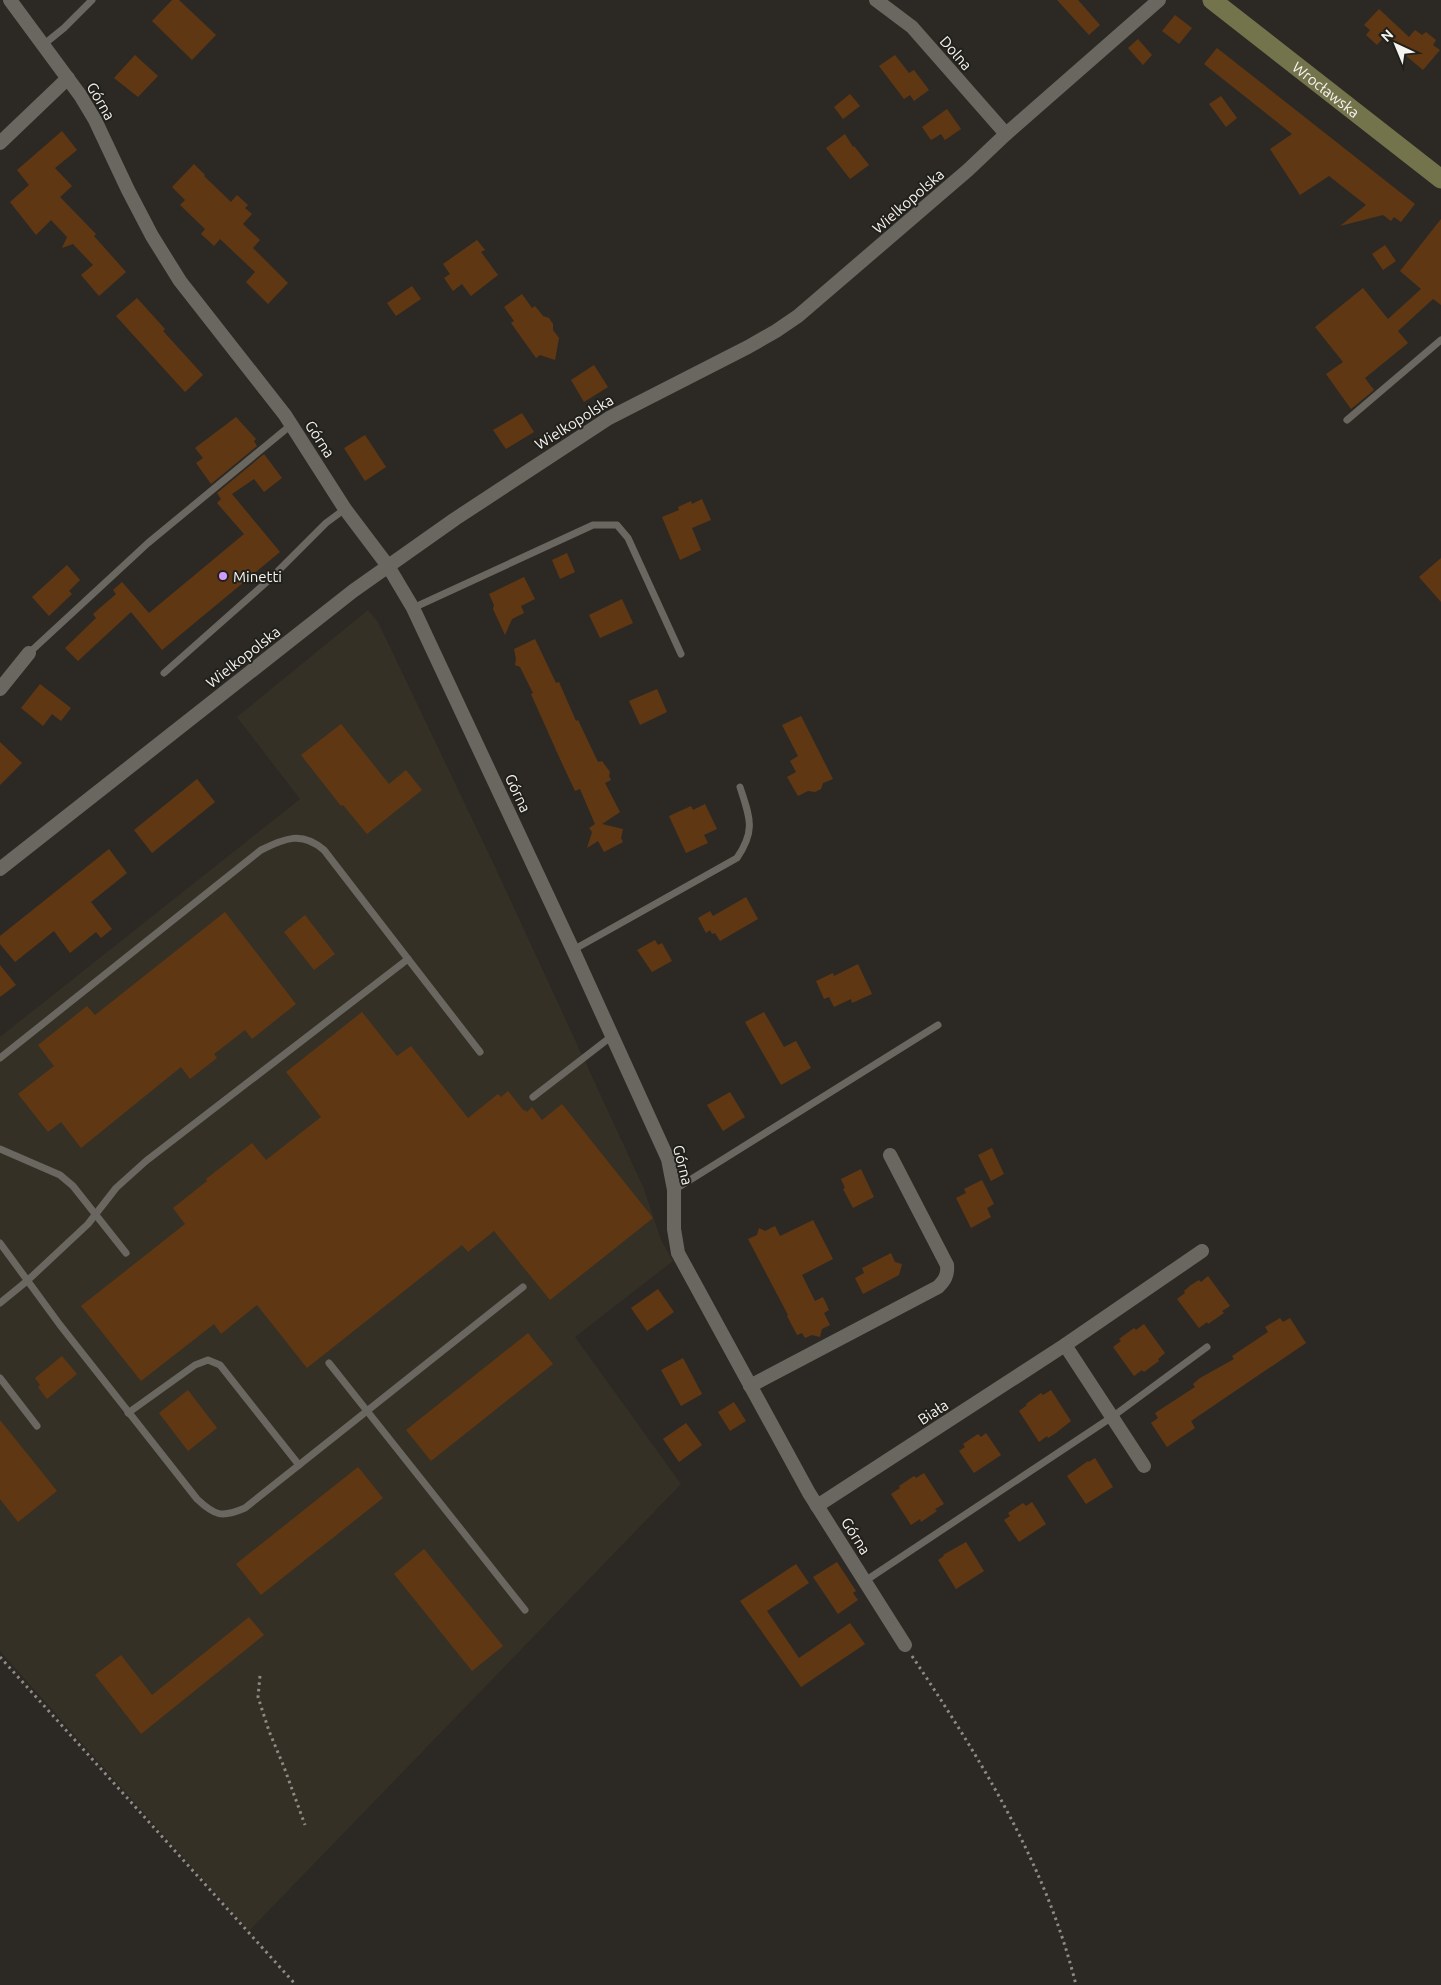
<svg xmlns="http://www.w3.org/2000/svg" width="1441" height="1985" font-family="Ubuntu,sans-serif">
  <rect width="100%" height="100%" fill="#2c2924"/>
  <path fill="#353025" d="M368 610 378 622 496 869 644 1189 661 1240 673 1261 575 1337 681 1484 249 1931 0 1651V1037L300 799 237 717Z"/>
  <g fill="#603713">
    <path d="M172 0H179L216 35 192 60 152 21Z"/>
    <path d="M1057 0H1078L1100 25 1089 35Z"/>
    <path d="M1379 9 1409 37 1415 30 1422 35 1426 32 1436 40 1433 45 1440 50 1423 70 1384 37 1377 45 1366 35 1370 30 1364 25Z"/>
    <path d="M1175 15 1192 28 1179 44 1162 31Z"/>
    <path d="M1138 39 1152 55 1143 65 1128 48Z"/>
    <path d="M1217 48 1415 204 1401 222 1394 217 1391 221 1383 215 1340 226 1366 205 1329 176 1300 195 1270 149 1292 134 1204 64Z"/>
    <path d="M135 55 158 76 138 97 114 78Z"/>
    <path d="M895 55 909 73 914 70 929 90 914 101 910 95 904 99 879 66Z"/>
    <path d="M850 94 860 106 843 119 834 107Z"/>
    <path d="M1221 96 1237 118 1226 127 1209 104Z"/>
    <path d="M947 109 961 129 945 140 941 134 931 140 922 127Z"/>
    <path d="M62 131 77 150 55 168 72 186 60 197 96 234 94 236 126 272 99 296 81 275 93 265 73 244 62 248 67 237 51 220 36 235 10 202 29 185 17 170Z"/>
    <path d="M845 134 853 147 854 146 869 165 850 179 826 148Z"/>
    <path d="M194 164 205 175 204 176 231 202 237 195 248 205 245 208 252 214 243 224 260 240 253 248 288 283 268 304 246 282 255 272 220 239 214 246 201 234 205 229 180 205 185 200 172 187Z"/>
    <path d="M1441 219V305L1433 299 1398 331 1408 343 1365 378 1374 390 1351 409 1326 374 1343 362 1315 327 1363 288 1388 319 1421 289 1400 271Z"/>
    <path d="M477 240 485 250 481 252 498 275 471 296 462 284 453 291 444 278 450 274 443 264Z"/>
    <path d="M1385 245 1396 261 1383 270 1372 254Z"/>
    <path d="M412 286 421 299 396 316 387 303Z"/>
    <path d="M522 294 532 308 535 306 543 316 549 318 553 324V330L559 338 555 360 540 355 536 358 511 323 514 321 504 307Z"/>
    <path d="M137 298 165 329 163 331 203 375 185 392 116 316Z"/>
    <path d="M594 365 608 387 584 402 571 380Z"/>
    <path d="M522 413 534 432 506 449 493 430Z"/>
    <path d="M236 417 256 439 254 441 257 446 211 484 196 463 203 458 195 448Z"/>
    <path d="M365 435 386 467 365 481 344 448Z"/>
    <path d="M264 454 282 478 264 492 254 479 232 494 280 552 162 650 131 612 78 661 65 648 96 618 93 614 116 594 113 590 122 582 149 613 244 534 217 503 221 499 217 493Z"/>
    <path d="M702 499 711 520 692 528 701 550 680 560 662 517 679 510 678 507 691 501 692 504Z"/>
    <path d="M567 553 575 572 560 579 552 560Z"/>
    <path d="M1441 558V602L1419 577Z"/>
    <path d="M67 565 80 580 69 591 72 594 49 616 32 597Z"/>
    <path d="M524 577 535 599 521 606 524 613 512 619 505 635 493 609 494 605 489 594Z"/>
    <path d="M622 599 633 623 600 638 589 615Z"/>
    <path d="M535 639 556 683 559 682 576 721 578 720 598 762 602 761 610 772 609 776 611 780 605 783 620 812 602 824 623 829 621 838 623 842 604 852 598 841 587 848 592 832 589 828 595 824 580 789 575 791 560 759 531 694 533 693 520 667 515 665 516 659 514 649Z"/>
    <path d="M40 684 71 708 61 721 52 714 43 726 21 708Z"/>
    <path d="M657 689 667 712 640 725 629 701Z"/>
    <path d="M801 716 833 779 823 783 821 789 815 792 808 791 798 796 787 777 796 772 790 761 798 756 782 725Z"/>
    <path d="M341 724 389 784 406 770 422 790 367 834 343 805 341 806 301 755Z"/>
    <path d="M0 742 22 763 0 785Z"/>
    <path d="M197 779 215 802 152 853 134 830Z"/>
    <path d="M705 804 717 829 704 835 708 843 686 853 669 816 691 806 693 810Z"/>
    <path d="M109 849 127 873 91 902 112 929 101 938 96 932 70 953 54 931 15 962 0 944V936Z"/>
    <path d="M746 897 758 919 720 941 715 933 712 934 710 930 706 933 698 918 710 911 713 916Z"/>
    <path d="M225 912 296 1004 252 1039 245 1030 214 1054 217 1058 190 1079 181 1067 81 1148 61 1122 48 1132 18 1094 54 1066 38 1045 87 1006 95 1015Z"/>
    <path d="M305 915 335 954 314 970 284 932Z"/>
    <path d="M655 940 658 945 662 943 672 961 652 972 637 950Z"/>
    <path d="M858 964 872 994 852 1003 851 999 834 1007 829 997 824 999 816 981 833 973 834 976Z"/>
    <path d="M0 965 16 985 0 997Z"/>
    <path d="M362 1012 397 1056 411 1046 468 1118 498 1094 501 1097 508 1091 524 1111 525 1110 527 1112 532 1107 542 1120 562 1104 653 1218 550 1300 494 1231 468 1252 462 1245 307 1368 257 1305 221 1334 214 1324 141 1381 81 1306 185 1224 173 1208 207 1181 206 1179 252 1143 266 1160 321 1117 286 1072Z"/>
    <path d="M764 1012 784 1047 796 1041 811 1068 781 1085 745 1022Z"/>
    <path d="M730 1092 745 1117 723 1131 707 1105Z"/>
    <path d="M992 1148 1004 1174 991 1181 978 1155Z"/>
    <path d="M861 1169 874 1197 853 1208 843 1189 845 1188 841 1179Z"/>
    <path d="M982 1180 994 1204 987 1208 991 1217 971 1228 956 1198 966 1193 964 1189Z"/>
    <path d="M813 1220 833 1259 802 1275 815 1301 823 1297 829 1310 824 1313 830 1325 822 1329 820 1337 812 1335 805 1338 802 1333 797 1335 787 1316 788 1315 748 1239 757 1235 759 1228 765 1231 775 1226 780 1236Z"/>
    <path d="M891 1253 895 1262 902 1264 899 1275 863 1294 855 1278 864 1273 862 1268Z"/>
    <path d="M1208 1276 1230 1306 1222 1311 1224 1313 1208 1324 1207 1322 1199 1328 1177 1299 1185 1293 1184 1291 1191 1285 1199 1280 1201 1282Z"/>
    <path d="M658 1289 674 1312 647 1331 631 1308Z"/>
    <path d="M1280 1318 1283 1322 1290 1318 1306 1343 1191 1421 1195 1428 1167 1447 1151 1423 1158 1418 1155 1413 1195 1387 1193 1384 1200 1378 1234 1359 1232 1356 1268 1332 1265 1327Z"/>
    <path d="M1144 1324 1165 1353 1158 1359 1159 1361 1144 1372 1142 1370 1134 1376 1113 1347 1121 1341 1119 1339 1134 1328 1136 1330Z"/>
    <path d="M528 1333 553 1364 431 1461 406 1430Z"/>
    <path d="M62 1356 77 1374 47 1399 38 1387 40 1385 35 1378Z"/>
    <path d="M683 1358 702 1394 681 1406 661 1370Z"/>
    <path d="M188 1390 217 1428 188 1451 159 1413Z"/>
    <path d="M1051 1390 1071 1421 1056 1433 1048 1438 1047 1436 1039 1442 1019 1411 1027 1405 1026 1404 1041 1393 1043 1395Z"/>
    <path d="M734 1402 746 1421 730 1431 718 1412Z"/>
    <path d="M0 1420 57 1491 18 1522 0 1499Z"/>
    <path d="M686 1423 702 1445 679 1462 663 1439Z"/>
    <path d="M986 1433 1001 1455 974 1473 959 1451 965 1447 963 1444 978 1434 981 1437Z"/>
    <path d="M1095 1458 1113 1487 1086 1504 1067 1476 1088 1461 1089 1462Z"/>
    <path d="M358 1467 383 1498 261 1595 236 1564Z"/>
    <path d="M924 1473 944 1504 935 1509 937 1511 921 1522 920 1519 911 1525 891 1494 900 1488 899 1486 914 1476 916 1478Z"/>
    <path d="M1032 1502 1046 1524 1019 1542 1004 1520 1010 1516 1008 1513 1023 1503 1026 1506Z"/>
    <path d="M966 1542 984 1571 956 1589 938 1560 944 1556 943 1555Z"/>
    <path d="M424 1549 503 1646 472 1671 394 1574Z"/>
    <path d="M837 1562 856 1591 853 1593 858 1600 838 1614 813 1577Z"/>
    <path d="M796 1564 809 1583 767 1611 799 1658 850 1623 865 1644 801 1687 740 1601Z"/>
    <path d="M249 1617 264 1635 141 1734 95 1675 121 1655 152 1695Z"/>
  </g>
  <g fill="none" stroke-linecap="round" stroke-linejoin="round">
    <g stroke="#8e8b87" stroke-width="3" stroke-dasharray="2.5 4" stroke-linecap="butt">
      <path d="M912 1656C980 1758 1046 1864 1076 1985"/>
      <path d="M0 1657 296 1985"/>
      <path d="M260 1676 258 1697 269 1731 284 1767 305 1825"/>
    </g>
    <g stroke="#6a6761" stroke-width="7">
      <path d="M43 45 64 28 92 0"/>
      <path d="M1347 420 1441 340"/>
      <path d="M413 608 593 525H617L628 538 681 654"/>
      <path d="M29 653 148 543 291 425"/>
      <path d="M164 673 269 580 326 523 345 509"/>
      <path d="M573 950 737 858C756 830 750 818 740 787"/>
      <path d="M408 959 480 1052"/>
      <path d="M0 1058 261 850C285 838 302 831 324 850L408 959 146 1161 116 1188 88 1224 27 1281 0 1303"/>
      <path d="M533 1097 612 1036"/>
      <path d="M0 1149 60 1175 73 1186 126 1253"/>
      <path d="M674 1190 938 1025"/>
      <path d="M0 1243 60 1325 197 1499C215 1516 222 1518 245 1508L523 1287"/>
      <path d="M329 1363 525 1610"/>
      <path d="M0 1378 37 1426"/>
      <path d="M128 1413 195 1365 208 1360 220 1365 299 1465"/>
      <path d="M865 1581 1112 1417 1207 1347"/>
    </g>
    <g stroke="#6a6761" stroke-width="14">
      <path d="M10 0 80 95 95 120 128 190 152 236 180 281 285 415 345 509 388 566 413 608 573 950 668 1159 674 1190V1229L678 1253 809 1493 905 1645"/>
      <path d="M876 0 912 27 1006 134"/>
      <path d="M0 143 68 78"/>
      <path d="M0 689 29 653"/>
      <path d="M0 869 353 591 455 519 609 418 748 347 776 331 798 316 968 170 1006 134 1159 0"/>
      <path d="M1065 1345 1144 1466"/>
      <path d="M750 1386 938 1287C945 1280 948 1275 947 1265L890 1155"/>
      <path d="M817 1506 1065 1345 1202 1251"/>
    </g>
    <path stroke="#74744c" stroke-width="19" id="s1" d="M1212 0 1441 179"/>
  </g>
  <circle fill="#d29cfd" stroke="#22201b" stroke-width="2" cx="223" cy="576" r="5"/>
  <g text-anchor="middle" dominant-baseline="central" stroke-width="4" stroke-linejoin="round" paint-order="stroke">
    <g font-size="15" fill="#f6f4f1" stroke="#22201b">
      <text transform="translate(956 53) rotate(49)">Dolna</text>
      <text stroke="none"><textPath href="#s1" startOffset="145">Wrocławska</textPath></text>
      <text transform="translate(101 101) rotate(60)">Górna</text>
      <text transform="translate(908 201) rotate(-41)">Wielkopolska</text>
      <text transform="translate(574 422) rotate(-32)">Wielkopolska</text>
      <text transform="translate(320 439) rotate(57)">Górna</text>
      <text transform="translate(243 657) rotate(-38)">Wielkopolska</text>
      <text transform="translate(518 793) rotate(65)">Górna</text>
      <text transform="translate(683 1165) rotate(76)">Górna</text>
      <text transform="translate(933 1412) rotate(-33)">Biała</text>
      <text transform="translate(856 1536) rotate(58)">Górna</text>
    </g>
    <g font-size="15" fill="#f6f4f1" stroke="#22201b" text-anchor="start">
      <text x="233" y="576">Minetti</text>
    </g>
  </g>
  <g transform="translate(1396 45) rotate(316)" stroke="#22201b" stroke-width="4" paint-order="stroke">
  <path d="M0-4L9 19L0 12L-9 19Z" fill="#f6f4f1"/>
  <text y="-8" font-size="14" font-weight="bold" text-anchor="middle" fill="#f6f4f1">N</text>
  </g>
</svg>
